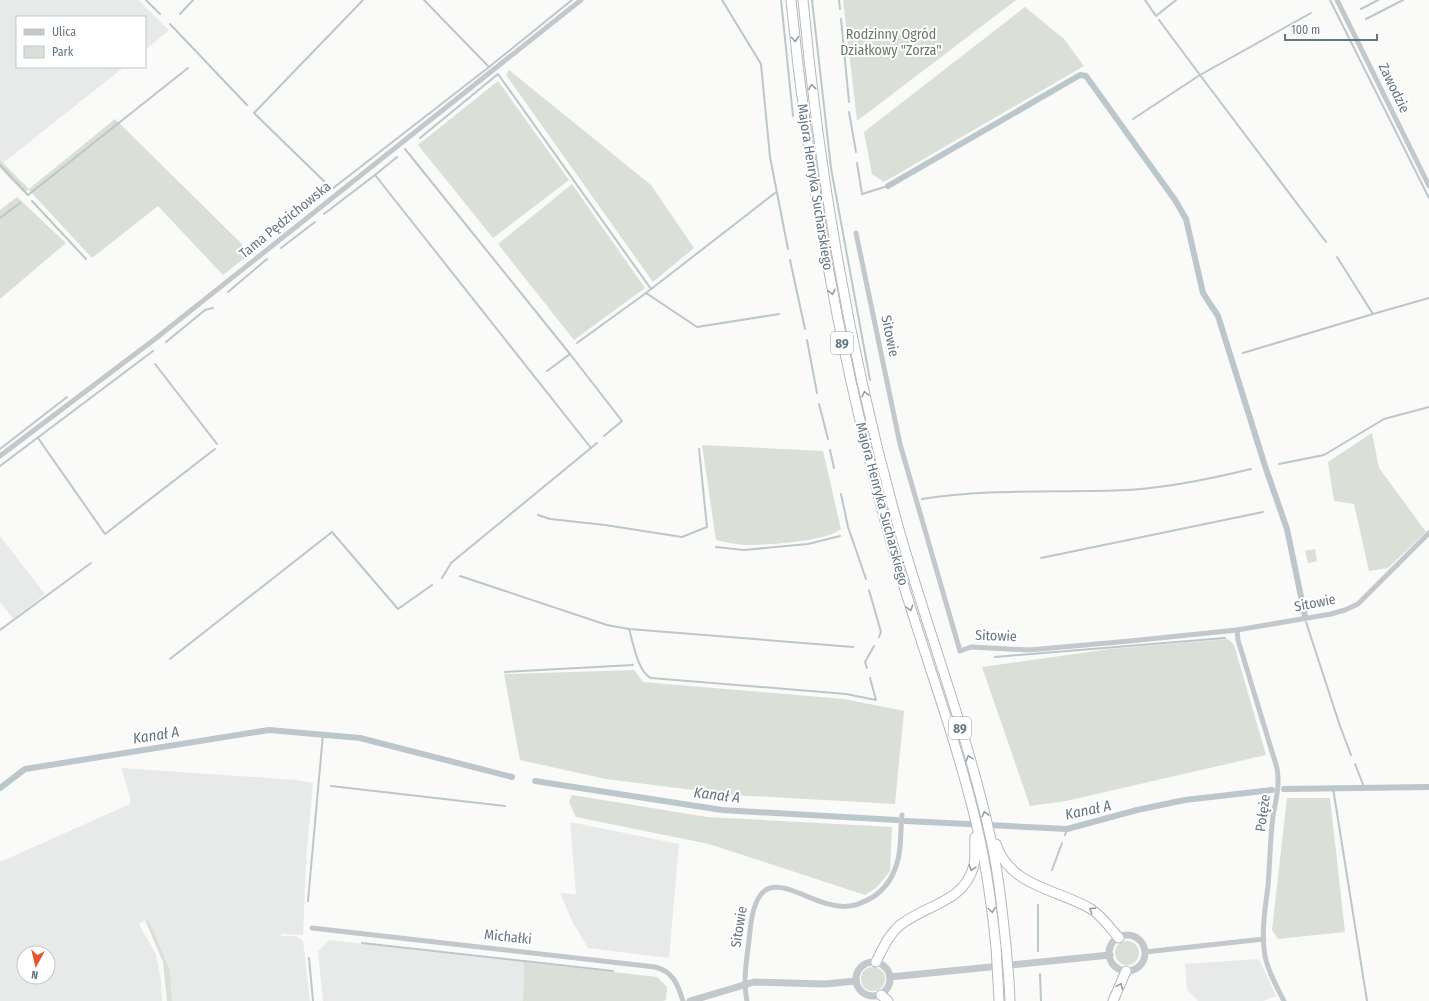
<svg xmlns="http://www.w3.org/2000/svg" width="1429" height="1001" font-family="'Fira Sans Condensed',sans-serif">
  <rect width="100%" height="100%" fill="#fafaf8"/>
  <g fill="#e8e9e9" fill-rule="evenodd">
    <path d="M0 0H138L169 30 145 50V17H17V67H124L3 163 0 160Z"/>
    <path d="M0 536 45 594 13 619 0 602Z"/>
    <path d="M121 768 296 780 313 783 306 860 308 862 306 865 303 935 281 934V936H296L303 941 310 1001H172L170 971 145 920 139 924 156 955 161 980 162 1001H0V862L130 804V797ZM24 953H48V977H24Z"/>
    <path d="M570 822 679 844 669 958 588 948 573 923 560 893 576 894Z"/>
    <path d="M329 940 524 962 523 1001H323L318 951Z"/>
    <path d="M1259 959 1276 996 1263 1001H1198L1187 990 1185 964Z"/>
  </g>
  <g fill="#dadfd7">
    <path d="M843 0H1016L857 121Z"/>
    <path d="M1025 7 1064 39 1084 66 884 182 872 174 864 132Z"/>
    <path d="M509 70 651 185 694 248 653 282 506 75Z"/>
    <path d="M498 81 569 180 493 238 418 145Z"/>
    <path d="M115 119 251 253 223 275 158 206 92 258 29 190 23 192 0 168V160L29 189Z"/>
    <path d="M572 184 645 288 574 340 498 244Z"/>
    <path d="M17 197 66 243 0 299V210Z"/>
    <path d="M1372 433 1379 468 1426 532 1388 568 1369 571 1354 504 1334 501 1328 462Z"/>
    <path d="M702 445 823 451 841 529C825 542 766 545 744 545 735 544 725 542 716 540Z"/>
    <path d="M1315 549 1317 561 1308 563 1305 551Z"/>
    <path d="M1228 639 1234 645 1266 755 1066 801 1030 806 982 667 1110 649Z"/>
    <path d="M634 670 643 682 844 699 904 711 895 804 733 795 606 779 520 760 504 674Z"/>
    <path d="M572 795 707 817 892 827 890 871 877 887 865 895 709 844 576 817 569 802Z"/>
    <path d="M1287 798H1330L1345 932 1278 939 1272 930Z"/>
    <path d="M145 920 149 921 170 971 172 1001H167L163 962Z"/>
    <circle cx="1127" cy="953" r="12"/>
    <path d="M524 962 657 977 667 987 666 1000 663 1001H523Z"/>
    <circle cx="873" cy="979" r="12"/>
  </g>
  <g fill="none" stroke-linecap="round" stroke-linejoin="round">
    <g stroke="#bbc7cb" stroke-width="2">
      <path d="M146 0 160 14"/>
      <path d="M363 0 254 113 332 189 489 67"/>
      <path d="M424 0 489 67 572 0"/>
      <path d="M722 0 761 64 770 157 788 249"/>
      <path d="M781 0 793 116"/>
      <path d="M812 0 831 168 870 380"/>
      <path d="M839 0 840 9"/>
      <path d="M1145 0 1156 16 1176 0"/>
      <path d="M1330 0 1429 198"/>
      <path d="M1361 9 1378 0"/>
      <path d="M1311 13 1200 75 1326 242"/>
      <path d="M180 14 193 0"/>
      <path d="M841 19 849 102"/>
      <path d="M1366 19 1403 0"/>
      <path d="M170 24 247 105"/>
      <path d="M849 112 856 152"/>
      <path d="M1133 119 1200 75 1159 20"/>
      <path d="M420 138 498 74 651 289"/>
      <path d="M405 149 570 354"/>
      <path d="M857 163 862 194 888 186"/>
      <path d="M0 165 28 195 188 68"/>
      <path d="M375 175 397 157"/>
      <path d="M775 193 646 293 697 327 779 314"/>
      <path d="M32 201 86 259"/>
      <path d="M324 214 375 175 591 448"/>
      <path d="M0 218 20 203"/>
      <path d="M281 248 315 222"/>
      <path d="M1337 257 1373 314 1429 298"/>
      <path d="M790 260 805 329"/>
      <path d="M228 292 267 259"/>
      <path d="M807 340 817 393"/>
      <path d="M166 342 205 310 213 308"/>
      <path d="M577 343 646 293"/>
      <path d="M1243 353 1373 314"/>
      <path d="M155 364 217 444"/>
      <path d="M547 371 570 354 622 421 604 436"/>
      <path d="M819 404 828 439"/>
      <path d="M38 438 105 534 215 449"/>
      <path d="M0 449 67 397"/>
      <path d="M830 450 834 468"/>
      <path d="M1279 464 1324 455 1384 419 1429 407"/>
      <path d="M0 466 153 351"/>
      <path d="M841 494 848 527 866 579"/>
      <path d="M922 499C989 488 1058 493 1126 490 1168 488 1210 479 1251 469"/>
      <path d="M538 515 550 519 605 525 682 537 707 527 699 449"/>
      <path d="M716 547 744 550 808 544 840 536"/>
      <path d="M1041 558 1263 512"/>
      <path d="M460 576 607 625 629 629 853 647"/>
      <path d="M442 578 451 563 597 443"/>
      <path d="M869 590 881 632 879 637"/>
      <path d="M1306 622 1340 726 1351 755"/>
      <path d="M629 629C633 642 638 673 651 678L846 694 876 700 870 678"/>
      <path d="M0 630 91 563"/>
      <path d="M995 657 1225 638"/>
      <path d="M170 659 332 532 398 609 432 585"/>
      <path d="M867 668 865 662 874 646"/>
      <path d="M505 672 633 665"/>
      <path d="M1355 764 1364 787"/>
      <path d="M331 786 505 806"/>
      <path d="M1333 788 1367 1001"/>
      <path d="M1065 835 1067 829"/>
      <path d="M1052 870 1062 843"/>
      <path d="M308 901 323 734"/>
      <path d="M1038 905V951"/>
      <path d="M362 943 613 971"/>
      <path d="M309 958 313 1001"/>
      <path d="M1040 974 1041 1001"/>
    </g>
    <g stroke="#bbc7cb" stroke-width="6">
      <path d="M888 186 1080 75 1086 76 1175 200 1186 219 1203 293 1218 316 1265 466 1287 529 1305 616"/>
      <path d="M535 781 722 810 897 820"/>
      <path d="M0 788 25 769 269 730 360 738 512 777"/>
      <path d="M1284 789 1429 787"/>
      <path d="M906 821 1067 829 1137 810 1185 800 1272 790"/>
    </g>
    <defs>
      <g id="trunk">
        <path d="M791 0C809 185 842 367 892 546 919 642 956 735 978 831 987 869 992 908 996 947"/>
        <path d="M803 0C819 172 848 342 893 508 922 616 964 721 989 831 998 868 1002 908 1006 946"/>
        <path d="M996 844C1010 887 1058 889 1091 909 1102 916 1110 928 1119 938"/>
        <path d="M876 962C882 950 888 936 899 926 925 904 964 904 974 865 976 856 974 846 975 837"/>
        <path d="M998 981 999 1001"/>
        <path d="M1009 981 1010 1001"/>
        <path d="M881 995 888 1001"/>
        <path d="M1113 1001 1126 971"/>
      </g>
    </defs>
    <use href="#trunk" stroke="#b4b9bd" stroke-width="11"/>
    <g stroke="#c3c8cc" stroke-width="5">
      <path d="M1337 0 1429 186"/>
      <path d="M856 233 900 444 960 651 971 647 1029 650 1130 641 1237 630 1331 614 1345 610 1358 604 1429 533"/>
      <path d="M0 456 155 339 581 0"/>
      <path d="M1237 630 1238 640 1277 768C1280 787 1276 798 1273 816 1270 839 1270 863 1268 886 1265 909 1261 933 1265 956 1268 972 1277 987 1284 1001"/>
      <path d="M312 928 655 967C673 971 678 985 683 1001"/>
      <path d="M1145 952 1264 939"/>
      <path d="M747 1001C742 979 748 953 750 931 758 846 807 912 850 906 858 905 866 901 873 897 885 889 893 877 897 863 902 849 900 830 902 815"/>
    </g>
    <g stroke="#c3c8cc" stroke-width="7">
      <circle cx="1127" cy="953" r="18"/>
      <circle cx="873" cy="979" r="17"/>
      <path d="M890 977 1110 955"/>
      <path d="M690 1001 754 982 825 984 856 981"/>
    </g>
    <use href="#trunk" stroke="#fff" stroke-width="9"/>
    <defs>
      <g id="trunk-bridge">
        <path d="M1006 946 1009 981"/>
        <path d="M996 947 998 981"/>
      </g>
    </defs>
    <use href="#trunk-bridge" stroke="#b4b9bd" stroke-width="11" stroke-linecap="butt"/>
    <use href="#trunk-bridge" stroke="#fff" stroke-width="9"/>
  </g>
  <defs><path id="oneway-chevron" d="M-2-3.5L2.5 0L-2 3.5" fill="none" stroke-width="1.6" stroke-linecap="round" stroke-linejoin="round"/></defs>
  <g stroke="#939fa8">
    <use href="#oneway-chevron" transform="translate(795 39) rotate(85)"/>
    <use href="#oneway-chevron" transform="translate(812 87) rotate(-96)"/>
    <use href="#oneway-chevron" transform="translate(832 292) rotate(79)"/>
    <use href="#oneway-chevron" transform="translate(865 394) rotate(-103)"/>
    <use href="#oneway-chevron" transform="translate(910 608) rotate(73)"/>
    <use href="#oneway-chevron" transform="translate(969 758) rotate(-107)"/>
    <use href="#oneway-chevron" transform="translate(985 814) rotate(-104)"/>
    <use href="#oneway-chevron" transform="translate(972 868) rotate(108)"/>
    <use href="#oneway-chevron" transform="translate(992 910) rotate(82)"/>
    <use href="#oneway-chevron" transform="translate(1092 910) rotate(-147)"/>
    <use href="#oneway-chevron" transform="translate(1120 986) rotate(-66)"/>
  </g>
  <g text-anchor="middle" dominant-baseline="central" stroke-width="4" stroke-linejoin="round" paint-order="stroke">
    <g fill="#fff" stroke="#939fa8" stroke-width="1">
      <rect x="831" y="332" width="22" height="22" rx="3"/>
      <rect x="949" y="717" width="22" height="22" rx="3"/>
    </g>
    <g font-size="13" font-weight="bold" fill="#657683">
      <text x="842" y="343">89</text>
      <text x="960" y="728">89</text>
    </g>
    <g font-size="14" fill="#687a64" stroke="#fff">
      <text x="891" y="34">Rodzinny Ogród<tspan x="891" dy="16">Działkowy "Zorza"</tspan></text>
    </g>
    <g font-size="14" fill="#657683" stroke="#fff">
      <text transform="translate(1394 88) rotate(64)">Zawodzie</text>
      <text transform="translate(815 187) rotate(81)">Majora Henryka Sucharskiego</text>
      <text transform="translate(285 220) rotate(-39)">Tama Pędzichowska</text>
      <text transform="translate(890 336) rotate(78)">Sitowie</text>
      <text transform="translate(882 504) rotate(75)">Majora Henryka Sucharskiego</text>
      <text transform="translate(1315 603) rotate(-11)">Sitowie</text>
      <text transform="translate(996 636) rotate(2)">Sitowie</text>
      <text transform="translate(1263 813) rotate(-82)">Połęże</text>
      <text transform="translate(739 927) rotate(-81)">Sitowie</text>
      <text transform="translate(508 937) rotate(6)">Michałki</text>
    </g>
    <g font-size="15" font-style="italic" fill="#60757c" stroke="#fff">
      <text transform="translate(156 735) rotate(-9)">Kanał A</text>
      <text transform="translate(717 795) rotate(7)">Kanał A</text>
      <text transform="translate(1088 810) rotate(-12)">Kanał A</text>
    </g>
  </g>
  <rect x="16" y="16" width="130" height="52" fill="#ffffff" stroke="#c1c8cd"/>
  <rect x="24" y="29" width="20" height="6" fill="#c3c8cc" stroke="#c1c8cd"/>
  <text x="52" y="36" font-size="12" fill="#657683">Ulica</text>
  <rect x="24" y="46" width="20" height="12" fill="#dadfd7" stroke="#c1c8cd"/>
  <text x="52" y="56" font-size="12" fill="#657683">Park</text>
  <g transform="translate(36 965) rotate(188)"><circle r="19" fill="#ffffff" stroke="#c1c8cd"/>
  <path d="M0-3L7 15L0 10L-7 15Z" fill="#e4572e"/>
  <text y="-6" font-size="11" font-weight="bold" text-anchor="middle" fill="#657683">N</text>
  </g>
  <path d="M1285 34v6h92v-6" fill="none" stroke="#657683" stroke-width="2"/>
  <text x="1291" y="34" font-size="12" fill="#657683" stroke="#ffffff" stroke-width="3" paint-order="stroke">100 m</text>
</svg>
